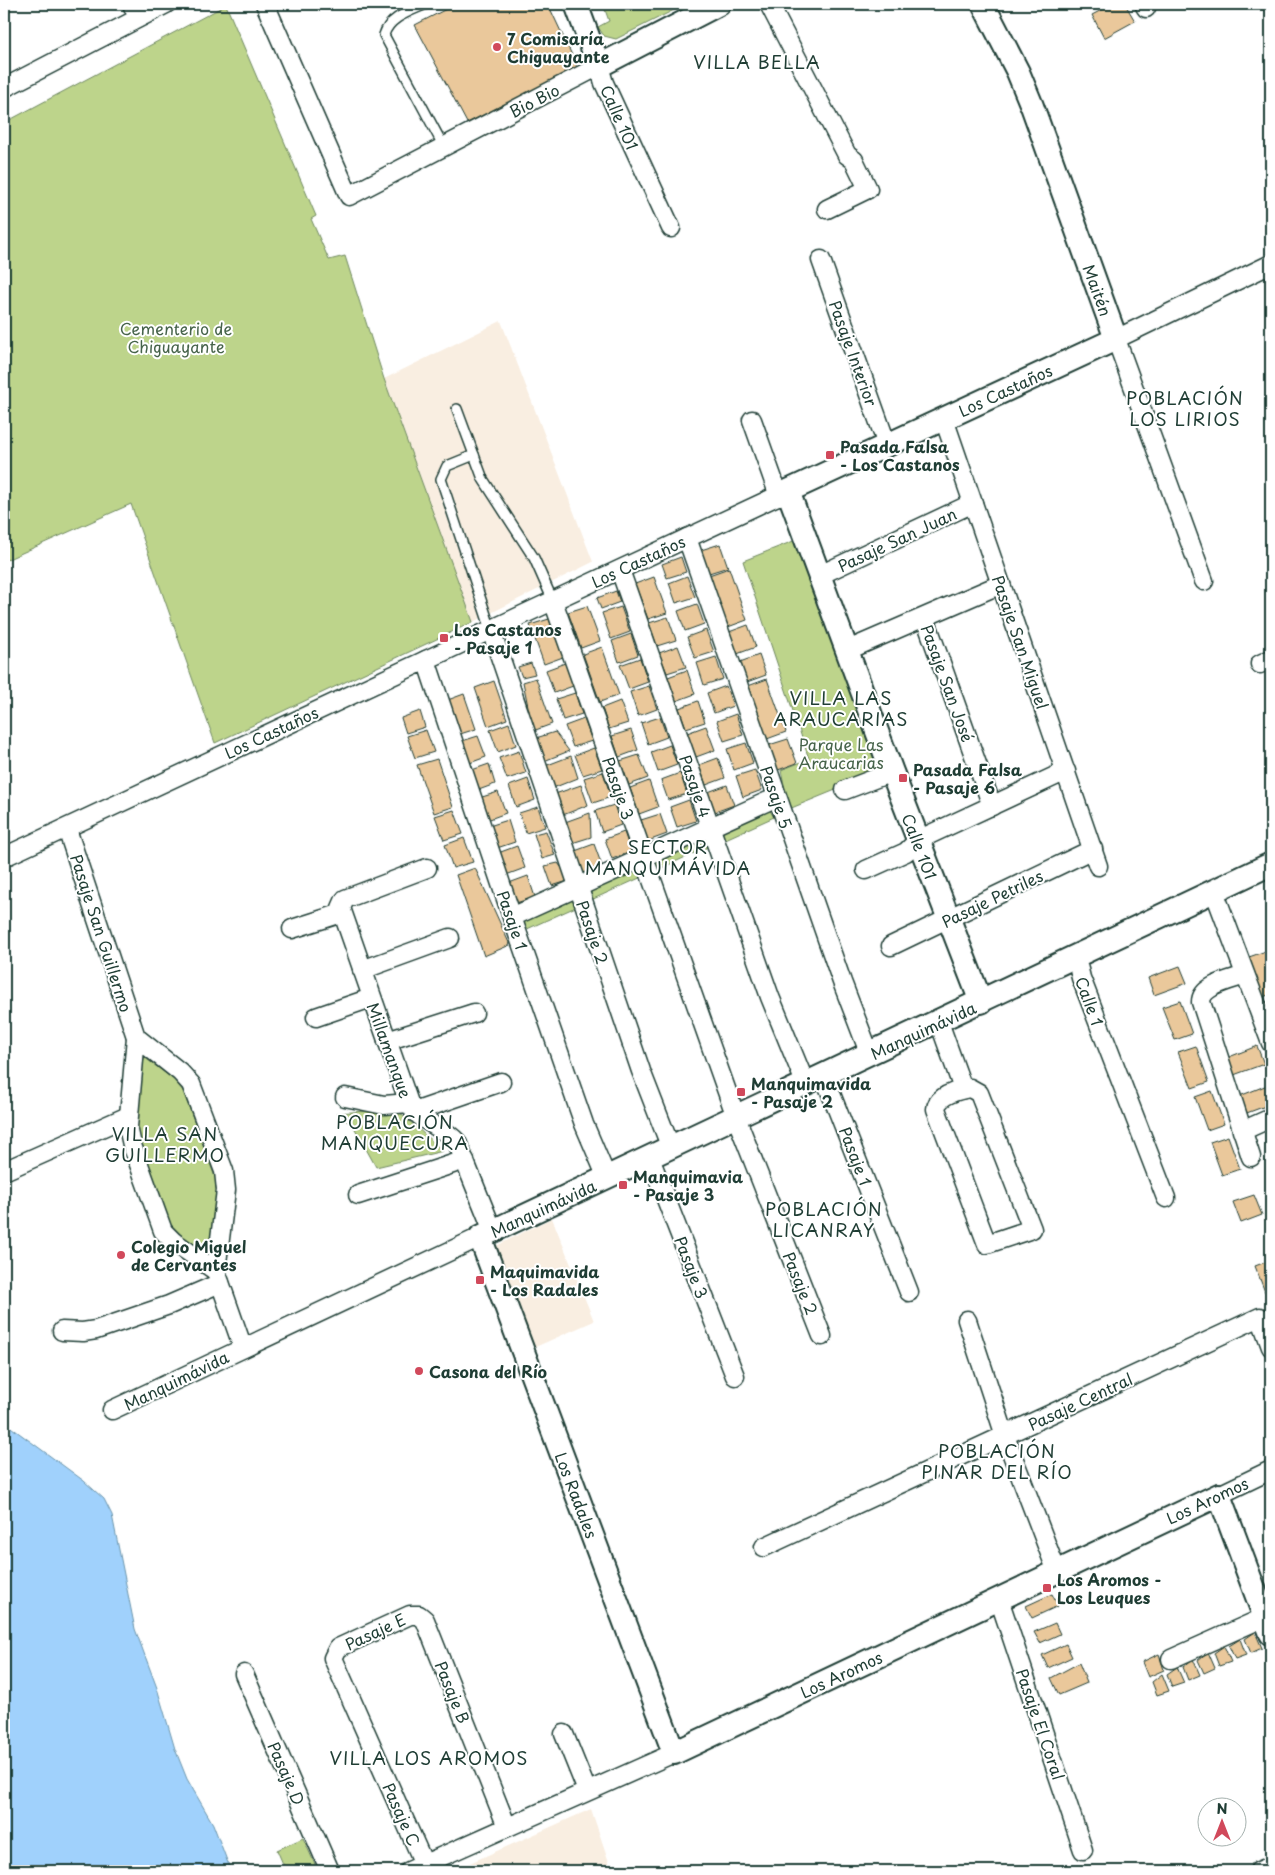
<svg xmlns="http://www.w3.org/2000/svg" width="1275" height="1875" font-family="'Playpen Sans',sans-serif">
  <rect width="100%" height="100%" fill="#fff"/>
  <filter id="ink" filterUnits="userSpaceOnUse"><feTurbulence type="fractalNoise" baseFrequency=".02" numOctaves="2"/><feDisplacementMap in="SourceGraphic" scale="10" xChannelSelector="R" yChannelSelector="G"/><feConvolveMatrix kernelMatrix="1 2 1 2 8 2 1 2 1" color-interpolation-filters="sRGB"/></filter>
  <g filter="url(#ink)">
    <g fill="#f9eee1">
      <path d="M501 321 593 562 473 622 384 379Z"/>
      <path d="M552 1218 594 1321 533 1348 496 1246Z"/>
      <path d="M591 1809 612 1871H452Z"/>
    </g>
    <g fill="#bdd48b" stroke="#6e8860">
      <path d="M603 4H686L616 39 604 36 598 27 609 21Z"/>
      <path d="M226 5 316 216 311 219 329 260 345 256 384 379 473 622 215 743 131 504 4 561V123Z"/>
      <path d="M796 540 882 771 789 809 781 770 809 759 743 561Z"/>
      <path d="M767 806 774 817 525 930 522 919Z"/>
      <path d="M144 1057 173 1079 183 1091 215 1177 217 1194 208 1255 178 1233 167 1220 138 1137 136 1118Z"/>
      <path d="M396 1109 443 1151 376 1167 354 1127 337 1113Z"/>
      <path d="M303 1838 318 1871H286L277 1850Z"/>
    </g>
    <path fill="#a0d1fc" stroke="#6c96ac" d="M4 1422 84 1481 104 1499 112 1515 135 1629 157 1688 175 1749 187 1779 213 1824 231 1871H4Z"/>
    <g fill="#eac89b" stroke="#1f3d34">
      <path d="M456 4H548L578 68 467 123 415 25Z"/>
      <path d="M1113 4H1125L1135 21 1104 38 1092 15Z"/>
      <path d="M720 544 728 567 709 573 701 550Z"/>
      <path d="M681 557 686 572 667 578 662 564Z"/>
      <path d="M729 568 747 620 728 627 709 575Z"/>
      <path d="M687 576 695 597 676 603 669 583Z"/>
      <path d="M654 577 667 613 648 619 635 584Z"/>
      <path d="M616 591 620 602 601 609 597 598Z"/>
      <path d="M697 604 704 624 685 631 678 611Z"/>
      <path d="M587 606 600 641 581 648 568 612Z"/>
      <path d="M621 607 630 632 611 639 602 613Z"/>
      <path d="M668 617 676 640 657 646 649 623Z"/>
      <path d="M549 619 563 657 544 664 530 625Z"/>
      <path d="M748 625 756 647 737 654 729 632Z"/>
      <path d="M706 630 714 652 695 658 687 637Z"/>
      <path d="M631 634 638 655 619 662 612 641Z"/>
      <path d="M678 646 686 667 667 673 659 653Z"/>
      <path d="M602 647 619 695 600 702 583 654Z"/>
      <path d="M759 655 766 675 747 682 740 662Z"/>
      <path d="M716 657 723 679 704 685 697 663Z"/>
      <path d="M640 658 648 682 629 689 620 665Z"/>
      <path d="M531 663 535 674 522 677 518 667Z"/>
      <path d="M565 663 573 686 554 693 546 670Z"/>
      <path d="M687 670 695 694 676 701 668 677Z"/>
      <path d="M536 678 552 724 533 731 523 682Z"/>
      <path d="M767 679 786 732 767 739 748 686Z"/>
      <path d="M494 681 507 719 488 726 475 688Z"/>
      <path d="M649 686 657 709 638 716 630 692Z"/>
      <path d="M726 686 733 706 714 713 707 693Z"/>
      <path d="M575 693 582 714 563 720 556 699Z"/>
      <path d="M464 694 476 729 457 735 445 701Z"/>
      <path d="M620 701 628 723 609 729 602 708Z"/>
      <path d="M698 701 705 722 686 728 679 708Z"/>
      <path d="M420 711 425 727 406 733 401 718Z"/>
      <path d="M736 714 743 735 724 741 717 721Z"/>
      <path d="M660 717 667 737 648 744 641 723Z"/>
      <path d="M584 719 592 741 573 747 565 726Z"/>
      <path d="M509 723 516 745 498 752 490 730Z"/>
      <path d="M706 726 715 750 696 757 687 733Z"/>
      <path d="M426 730 434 752 415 758 407 736Z"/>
      <path d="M631 730 638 750 619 757 612 736Z"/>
      <path d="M555 732 569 751 544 761 536 738Z"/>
      <path d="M478 736 486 757 467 764 459 742Z"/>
      <path d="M788 739 797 763 778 770 769 745Z"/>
      <path d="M746 743 753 763 734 770 727 749Z"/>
      <path d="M670 745 677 765 658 772 651 752Z"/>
      <path d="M594 748 602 769 583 775 575 755Z"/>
      <path d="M519 751 526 773 507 779 499 758Z"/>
      <path d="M639 755 648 778 629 785 620 761Z"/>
      <path d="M571 756 578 778 553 788 545 766Z"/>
      <path d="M718 758 725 778 706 785 699 765Z"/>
      <path d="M437 759 453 807 434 813 417 765Z"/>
      <path d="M489 764 495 784 476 791 469 771Z"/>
      <path d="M755 770 762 790 743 797 736 776Z"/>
      <path d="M603 772 611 797 593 803 584 778Z"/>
      <path d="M680 773 687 794 668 800 661 780Z"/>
      <path d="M528 779 535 800 516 807 509 786Z"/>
      <path d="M649 781 658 807 639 814 630 788Z"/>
      <path d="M581 785 588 805 563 815 555 794Z"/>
      <path d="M727 785 734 805 715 812 708 792Z"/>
      <path d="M498 792 506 813 487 820 479 798Z"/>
      <path d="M689 800 696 821 677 827 670 807Z"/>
      <path d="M614 805 621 825 602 832 595 811Z"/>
      <path d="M538 807 545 827 526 833 519 813Z"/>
      <path d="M454 810 463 834 444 840 435 816Z"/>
      <path d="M590 813 591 837 572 843 565 822Z"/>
      <path d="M660 814 667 834 648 841 641 820Z"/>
      <path d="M508 820 515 842 497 848 489 826Z"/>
      <path d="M546 831 555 855 542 859 534 834Z"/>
      <path d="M624 832 631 852 612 859 605 839Z"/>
      <path d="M464 838 473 862 453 868 445 845Z"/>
      <path d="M594 844 602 866 583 873 575 851Z"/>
      <path d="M517 846 525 868 506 875 498 853Z"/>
      <path d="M558 863 571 880 552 886 545 866Z"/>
      <path d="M475 868 510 945 484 956 456 875Z"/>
      <path d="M528 876 535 897 516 903 509 883Z"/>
      <path d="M1266 951 1271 966V994L1263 997 1249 957Z"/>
      <path d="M1180 966 1187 983 1154 995 1148 978Z"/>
      <path d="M1271 1000V1023L1264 1003Z"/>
      <path d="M1180 1001 1192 1034 1175 1040 1162 1007Z"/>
      <path d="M1196 1046 1209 1082 1192 1088 1178 1052Z"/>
      <path d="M1257 1046 1264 1064 1231 1076 1224 1059Z"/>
      <path d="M1270 1084 1271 1104 1244 1114 1237 1097Z"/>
      <path d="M1212 1091 1224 1124 1207 1130 1195 1097Z"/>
      <path d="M1228 1136 1240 1169 1222 1175 1210 1142Z"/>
      <path d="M1254 1195 1262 1215 1241 1223 1233 1202Z"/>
      <path d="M1271 1260V1290L1265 1292 1255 1266Z"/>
      <path d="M1271 1297V1315L1265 1299Z"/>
      <path d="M1052 1594 1058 1606 1032 1618 1026 1606Z"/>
      <path d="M1055 1623 1060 1634 1040 1643 1034 1632Z"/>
      <path d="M1255 1632 1262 1648 1251 1653 1245 1639Z"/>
      <path d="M1240 1639 1246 1655 1235 1659 1229 1646Z"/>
      <path d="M1066 1644 1072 1657 1048 1668 1042 1655Z"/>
      <path d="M1224 1646 1231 1662 1219 1666 1214 1653Z"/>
      <path d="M1208 1652 1215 1668 1204 1673 1198 1660Z"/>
      <path d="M1159 1654 1164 1670 1148 1677 1142 1662Z"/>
      <path d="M1193 1659 1200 1675 1188 1680 1183 1667Z"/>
      <path d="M1079 1663 1087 1683 1059 1695 1051 1678Z"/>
      <path d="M1177 1667 1184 1683 1172 1687 1167 1674Z"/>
      <path d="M1162 1674 1169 1691 1157 1695 1152 1682Z"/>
    </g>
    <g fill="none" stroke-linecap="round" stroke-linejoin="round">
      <defs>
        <g id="service">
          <path d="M426 4C411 11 389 17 384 35L444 147"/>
          <path d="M457 409 483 479 534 558 553 601"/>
          <path d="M474 455 447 466 441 479 491 630"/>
        </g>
        <g id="minor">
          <path d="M132 4 138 18"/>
          <path d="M265 4 349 196 599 66 604 83 671 228"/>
          <path d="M769 4 847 155 854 160 868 189 827 209"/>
          <path d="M1144 4 1146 8"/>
          <path d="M4 88 166 4"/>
          <path d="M821 260 887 445"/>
          <path d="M944 419 1098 866"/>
          <path d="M752 420 779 496"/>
          <path d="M687 538 842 982 870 1055"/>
          <path d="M620 570 770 997 806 1085"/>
          <path d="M820 575 973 503"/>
          <path d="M1204 581 1116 339 1271 264"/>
          <path d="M553 601 736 1117 822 1336"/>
          <path d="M925 618 992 806"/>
          <path d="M491 630 641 1071 671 1148"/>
          <path d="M848 650 1001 584"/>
          <path d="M426 660 512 917 584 1124 607 1178"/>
          <path d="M1260 664 1271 659"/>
          <path d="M845 790 892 772"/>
          <path d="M67 829 136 1037 128 1127 132 1145 163 1231 174 1242 216 1271"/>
          <path d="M4 857 788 491"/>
          <path d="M427 868 345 899 341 908 409 1103C420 1123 443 1126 457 1142L493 1231"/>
          <path d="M866 870 906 852 918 840 1066 771"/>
          <path d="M1214 891 1271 1043"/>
          <path d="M512 917 777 797"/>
          <path d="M292 929 342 913"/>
          <path d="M891 946 1093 849"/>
          <path d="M1076 957 1081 978 1166 1198"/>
          <path d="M362 970 450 938"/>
          <path d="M1245 975C1232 980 1201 985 1201 1002L1251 1157"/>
          <path d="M316 1017 371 998"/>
          <path d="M939 1022 963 1089"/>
          <path d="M136 1037 180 1072 191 1084 224 1171 226 1190 216 1271 243 1348"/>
          <path d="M387 1041 474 1013"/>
          <path d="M824 1076 909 1292"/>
          <path d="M970 1088 979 1093 1032 1229 987 1244 936 1109C937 1095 959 1090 970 1088Z"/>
          <path d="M345 1097 384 1105 409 1103"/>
          <path d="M414 1112 501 1082"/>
          <path d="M1242 1131 1271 1118"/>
          <path d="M650 1158 735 1376"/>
          <path d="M4 1171 128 1116"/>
          <path d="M358 1195 465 1160"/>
          <path d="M967 1320 1005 1436 1057 1572"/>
          <path d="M62 1331 83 1332 96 1330 169 1305 220 1283"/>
          <path d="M112 1410 480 1237"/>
          <path d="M1219 1495 1271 1470"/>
          <path d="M764 1547 1260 1317 1271 1347"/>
          <path d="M999 1599 1083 1850"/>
          <path d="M1171 1659 1265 1617"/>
          <path d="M244 1674 330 1871"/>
          <path d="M564 1734 587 1791"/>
          <path d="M424 1864 333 1658 338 1648 410 1615H419L425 1620 507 1827"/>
          <path d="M409 1871 674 1753"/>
          <path d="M1259 1871 1271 1866"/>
        </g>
        <g id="tertiary">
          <path d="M576 4 599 66 719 4"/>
          <path d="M1271 864 480 1237 674 1753 1219 1495 1271 1634"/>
          <path d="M981 1002 892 772 788 491 1116 339 1032 106 1018 72 983 4"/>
        </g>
      </defs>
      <use href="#service" stroke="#1f3d34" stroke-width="12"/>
      <use href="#minor" stroke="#1f3d34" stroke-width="21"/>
      <use href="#tertiary" stroke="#1f3d34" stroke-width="26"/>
      <use href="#service" stroke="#fff" stroke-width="9"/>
      <use href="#minor" stroke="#fff" stroke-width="18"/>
      <use href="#tertiary" stroke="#fff" stroke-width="22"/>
    </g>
  </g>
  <g fill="#d1495b" stroke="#fff" stroke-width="2">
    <circle cx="497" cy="47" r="5"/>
    <rect x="825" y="450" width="10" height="10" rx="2.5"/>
    <rect x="439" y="633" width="10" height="10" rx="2.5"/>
    <rect x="898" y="773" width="10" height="10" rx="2.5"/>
    <rect x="736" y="1087" width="10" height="10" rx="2.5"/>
    <rect x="618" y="1180" width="10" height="10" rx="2.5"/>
    <circle cx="121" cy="1255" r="5"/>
    <rect x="475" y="1275" width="10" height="10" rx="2.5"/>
    <circle cx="419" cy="1371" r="5"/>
    <rect x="1042" y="1583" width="10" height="10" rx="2.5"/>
  </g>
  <g text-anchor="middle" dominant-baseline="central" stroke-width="4" stroke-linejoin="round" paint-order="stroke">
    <g font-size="16" font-weight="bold" fill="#1f3d34" stroke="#fff" text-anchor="start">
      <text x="507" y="38">7 Comisaría<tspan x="507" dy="18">Chiguayante</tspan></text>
      <text x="840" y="446">Pasada Falsa<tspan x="840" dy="18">- Los Castanos</tspan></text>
      <text x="454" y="629">Los Castanos<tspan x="454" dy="18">- Pasaje 1</tspan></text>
      <text x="913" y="769">Pasada Falsa<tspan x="913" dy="18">- Pasaje 6</tspan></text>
      <text x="751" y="1083">Manquimavida<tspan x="751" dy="18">- Pasaje 2</tspan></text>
      <text x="633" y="1176">Manquimavia<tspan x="633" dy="18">- Pasaje 3</tspan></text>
      <text x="131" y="1246">Colegio Miguel<tspan x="131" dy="18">de Cervantes</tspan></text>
      <text x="490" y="1271">Maquimavida<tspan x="490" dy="18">- Los Radales</tspan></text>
      <text x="429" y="1371">Casona del Río</text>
      <text x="1057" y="1579">Los Aromos -<tspan x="1057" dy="18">Los Leuques</tspan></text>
    </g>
    <g font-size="16" fill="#1f3d34" stroke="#fff">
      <text transform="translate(534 100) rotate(-27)">Bio Bio</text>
      <text transform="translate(620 117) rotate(66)">Calle 101</text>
      <text transform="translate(1098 290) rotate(70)">Maitén</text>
      <text transform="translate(854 353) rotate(70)">Pasaje Interior</text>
      <text transform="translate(1005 390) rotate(-25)">Los Castaños</text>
      <text transform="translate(897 539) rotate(-25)">Pasaje San Juan</text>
      <text transform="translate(638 561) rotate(-25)">Los Castaños</text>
      <text transform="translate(1021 642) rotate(71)">Pasaje San Miguel</text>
      <text transform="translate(948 683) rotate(70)">Pasaje San José</text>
      <text transform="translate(271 732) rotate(-25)">Los Castaños</text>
      <text transform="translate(696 786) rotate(71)">Pasaje 4</text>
      <text transform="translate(619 788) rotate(71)">Pasaje 3</text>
      <text transform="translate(777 797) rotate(71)">Pasaje 5</text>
      <text transform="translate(920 846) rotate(69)">Calle 101</text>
      <text transform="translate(992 898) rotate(-26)">Pasaje Petriles</text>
      <text transform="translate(513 920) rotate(71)">Pasaje 1</text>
      <text transform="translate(593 932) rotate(71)">Pasaje 2</text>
      <text transform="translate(102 933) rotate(72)">Pasaje San Guillermo</text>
      <text transform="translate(1090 1001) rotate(70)">Calle 1</text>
      <text transform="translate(923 1030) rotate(-25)">Manquimávida</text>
      <text transform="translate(390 1050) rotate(70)">Millamanque</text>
      <text transform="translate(856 1156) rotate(69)">Pasaje 1</text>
      <text transform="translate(543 1208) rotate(-25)">Manquimávida</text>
      <text transform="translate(692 1267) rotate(69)">Pasaje 3</text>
      <text transform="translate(801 1283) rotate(68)">Pasaje 2</text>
      <text transform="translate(176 1380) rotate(-26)">Manquimávida</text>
      <text transform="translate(1080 1401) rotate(-25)">Pasaje Central</text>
      <text transform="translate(577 1495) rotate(69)">Los Radales</text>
      <text transform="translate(1207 1500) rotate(-25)">Los Aromos</text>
      <text transform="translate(375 1631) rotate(-25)">Pasaje E</text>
      <text transform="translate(841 1674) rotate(-25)">Los Aromos</text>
      <text transform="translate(453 1692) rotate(68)">Pasaje B</text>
      <text transform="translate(1041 1724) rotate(71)">Pasaje El Coral</text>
      <text transform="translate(287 1773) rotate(66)">Pasaje D</text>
      <text transform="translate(402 1814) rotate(66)">Pasaje C</text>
    </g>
    <g font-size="16" fill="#46634a" stroke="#fff">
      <text x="176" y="328">Cementerio de<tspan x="176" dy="18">Chiguayante</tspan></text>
      <text x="841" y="744">Parque Las<tspan x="841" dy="18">Araucarias</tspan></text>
    </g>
    <g font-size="18" letter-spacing="1" fill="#1f3d34" stroke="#fff">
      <text x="757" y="61">VILLA BELLA</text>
      <text x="1185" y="397">POBLACIÓN<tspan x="1185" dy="21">LOS LIRIOS</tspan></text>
      <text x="841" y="697">VILLA LAS<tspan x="841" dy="21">ARAUCARIAS</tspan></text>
      <text x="668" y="846">SECTOR<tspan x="668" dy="21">MANQUIMÁVIDA</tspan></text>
      <text x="395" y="1121">POBLACIÓN<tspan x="395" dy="21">MANQUECURA</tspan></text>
      <text x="165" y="1133">VILLA SAN<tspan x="165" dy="21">GUILLERMO</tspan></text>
      <text x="824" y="1208">POBLACIÓN<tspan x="824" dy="21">LICANRAY</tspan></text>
      <text x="997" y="1450">POBLACIÓN<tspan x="997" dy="21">PINAR DEL RÍO</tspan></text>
      <text x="429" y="1757">VILLA LOS AROMOS</text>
    </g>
  </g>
  <rect width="1275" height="1875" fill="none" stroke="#fff" stroke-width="20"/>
  <rect x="10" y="10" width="1255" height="1855" fill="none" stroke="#1f3d34" stroke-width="2" filter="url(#ink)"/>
  <g transform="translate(1222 1822)"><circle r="24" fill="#ffffff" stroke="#a5b1ae"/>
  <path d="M0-4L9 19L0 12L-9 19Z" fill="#d1495b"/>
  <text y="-8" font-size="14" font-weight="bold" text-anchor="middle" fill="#1f3d34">N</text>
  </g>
</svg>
